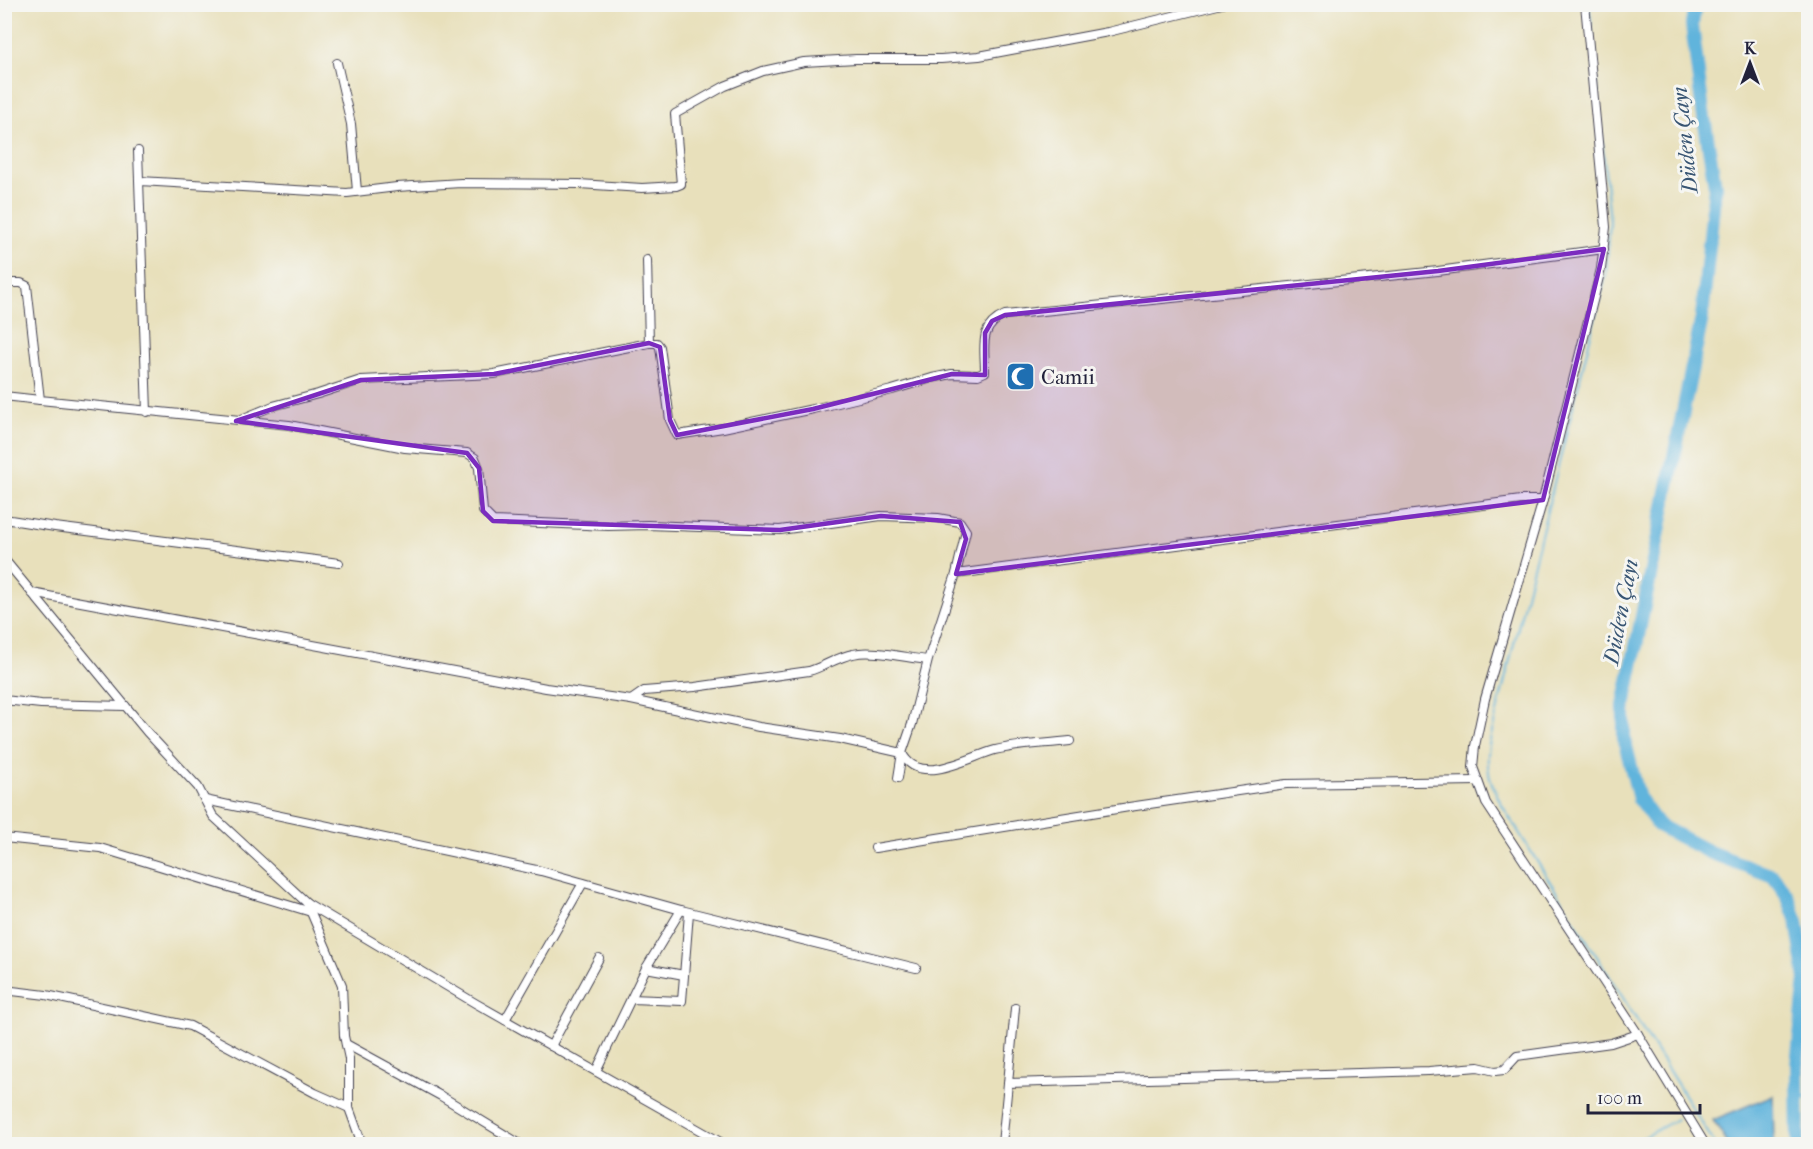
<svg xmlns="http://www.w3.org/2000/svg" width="1813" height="1149" font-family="'IM FELL French Canon',serif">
  <rect width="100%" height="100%" fill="#f6f6f2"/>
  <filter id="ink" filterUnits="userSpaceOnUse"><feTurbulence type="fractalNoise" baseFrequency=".0167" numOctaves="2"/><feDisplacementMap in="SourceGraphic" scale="12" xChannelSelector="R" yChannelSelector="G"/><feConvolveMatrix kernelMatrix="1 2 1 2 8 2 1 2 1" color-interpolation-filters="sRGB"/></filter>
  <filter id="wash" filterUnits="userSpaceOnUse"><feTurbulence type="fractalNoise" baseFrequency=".008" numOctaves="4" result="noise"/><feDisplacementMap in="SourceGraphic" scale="24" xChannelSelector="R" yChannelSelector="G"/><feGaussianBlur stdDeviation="1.35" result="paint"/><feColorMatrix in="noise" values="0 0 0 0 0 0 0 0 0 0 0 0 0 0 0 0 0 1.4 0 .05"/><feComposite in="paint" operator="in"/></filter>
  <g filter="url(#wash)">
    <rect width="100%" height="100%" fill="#e8e0bb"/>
    <path fill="#60b4dc" stroke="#416b8c" stroke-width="1.5" d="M1773 1095 1774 1144H1728L1713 1120Z"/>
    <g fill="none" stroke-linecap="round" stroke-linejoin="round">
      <g stroke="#60b4dc" stroke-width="2">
        <path d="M1589 4 1592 32"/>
        <path d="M1595 67 1610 221 1606 274 1491 736C1483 768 1490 784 1506 812L1715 1144"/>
        <path d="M1797 1088 1808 1099"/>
        <path d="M1632 1144 1677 1119"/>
      </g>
      <path stroke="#60b4dc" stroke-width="14" d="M1695 4 1692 25 1702 105 1715 186 1702 317 1624 706V738L1639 799 1658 825 1709 852 1773 876 1787 895 1797 921 1806 979 1797 1065 1798 1144"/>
    </g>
  </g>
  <g filter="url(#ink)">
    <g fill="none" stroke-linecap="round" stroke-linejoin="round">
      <defs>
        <g id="minor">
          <path d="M1585 4 1606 227 1601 269 1543 500 1485 699 1475 746 1473 767 1486 803 1638 1034 1705 1144"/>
          <path d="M337 63 351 124 357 191"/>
          <path d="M138 151 147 412"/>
          <path d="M140 181 347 193 397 187 461 183 579 184 642 188 676 186 681 184 675 114 725 86 763 71 804 62 856 59H941L979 56 1108 32 1222 4"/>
          <path d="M647 260 649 343"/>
          <path d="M4 283H21L27 286 40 400 289 425 405 448 467 453 475 458 479 468 483 511 493 521 608 526 648 525 780 530 881 516 938 518 960 522 966 531 956 574 1521 500H1543"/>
          <path d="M4 396 40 400"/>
          <path d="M239 420 273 406 318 394 361 380 494 374 649 343H657L660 347 670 420 677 435 723 428 813 409 892 390 932 378 952 374 978 375 985 372C985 346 978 327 1005 315L1438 271 1604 249"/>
          <path d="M4 519 55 527 339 563"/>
          <path d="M4 559 147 732 198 787 213 816 307 903 342 985 344 1036 349 1059V1108L362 1144"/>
          <path d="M32 593 546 688 631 700"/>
          <path d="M928 660C906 658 873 649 853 654 837 657 824 667 809 671L695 687 644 691 631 700 759 727 840 739 902 753 912 724 928 660 956 574"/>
          <path d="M4 700 41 704 125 706"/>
          <path d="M898 778 902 753C919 788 969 757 995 750 1019 744 1046 744 1070 741"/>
          <path d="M205 800 541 871 681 910 646 968 596 1071"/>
          <path d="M4 838 100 848 311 912"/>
          <path d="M875 848 1129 807 1286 784 1477 781"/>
          <path d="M307 903 475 1003 724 1144"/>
          <path d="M681 910 916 968"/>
          <path d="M646 968 684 975"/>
          <path d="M4 990 46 995 190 1026 315 1093 349 1108"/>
          <path d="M631 999 682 1001 689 913"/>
          <path d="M1015 1008 1008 1083 1429 1071 1478 1067 1495 1071 1504 1070 1517 1056 1611 1043 1638 1034"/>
          <path d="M505 1020 583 883"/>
          <path d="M346 1044 441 1096 520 1144"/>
          <path d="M551 1046 599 958"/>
          <path d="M1002 1144 1008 1083"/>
        </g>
      </defs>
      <use href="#minor" stroke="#403e4e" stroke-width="10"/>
      <use href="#minor" stroke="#fff" stroke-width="8"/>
    </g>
  </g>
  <path fill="#7b2cbf" fill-opacity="0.2" stroke="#7b2cbf" stroke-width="4.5" stroke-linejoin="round" d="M1604 249 1543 500 956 574 966 539 960 522 881 516 780 530 493 521 483 511 479 468 467 453 236 421 361 380 494 374 649 343 660 347 670 420 677 435 813 409 952 374 985 375V333L992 321 1005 315 1438 271Z"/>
  <defs>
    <symbol id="mosque-square" viewBox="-11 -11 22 22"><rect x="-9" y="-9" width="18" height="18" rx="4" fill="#1f6fb2" stroke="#f6f6f2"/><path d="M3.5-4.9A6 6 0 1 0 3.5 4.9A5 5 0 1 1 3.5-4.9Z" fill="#fff"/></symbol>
  </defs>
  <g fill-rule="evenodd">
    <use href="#mosque-square" x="1004" y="360" width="33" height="33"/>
  </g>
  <g text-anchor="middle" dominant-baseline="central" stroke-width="6" stroke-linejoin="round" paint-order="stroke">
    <g font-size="21" fill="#22223b" stroke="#f6f6f2" text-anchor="start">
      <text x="1041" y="377">Camii</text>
    </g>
    <g font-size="22" font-style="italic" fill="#385573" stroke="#f6f6f2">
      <text transform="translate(1685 140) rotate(-96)">Düden Çayı</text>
      <text transform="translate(1621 612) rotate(-79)">Düden Çayı</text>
    </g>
  </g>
  <rect width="1813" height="1149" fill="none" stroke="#f6f6f2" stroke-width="24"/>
  <g transform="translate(1750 63)" stroke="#f6f6f2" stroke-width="4.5" paint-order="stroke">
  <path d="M0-4.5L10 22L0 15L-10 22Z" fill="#22223b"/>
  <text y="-9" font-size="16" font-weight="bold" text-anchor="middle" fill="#22223b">K</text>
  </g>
  <path d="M1588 1104v9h112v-9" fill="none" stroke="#22223b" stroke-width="3"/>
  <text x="1597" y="1104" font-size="18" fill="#22223b" stroke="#f6f6f2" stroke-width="4.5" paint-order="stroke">100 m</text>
</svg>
